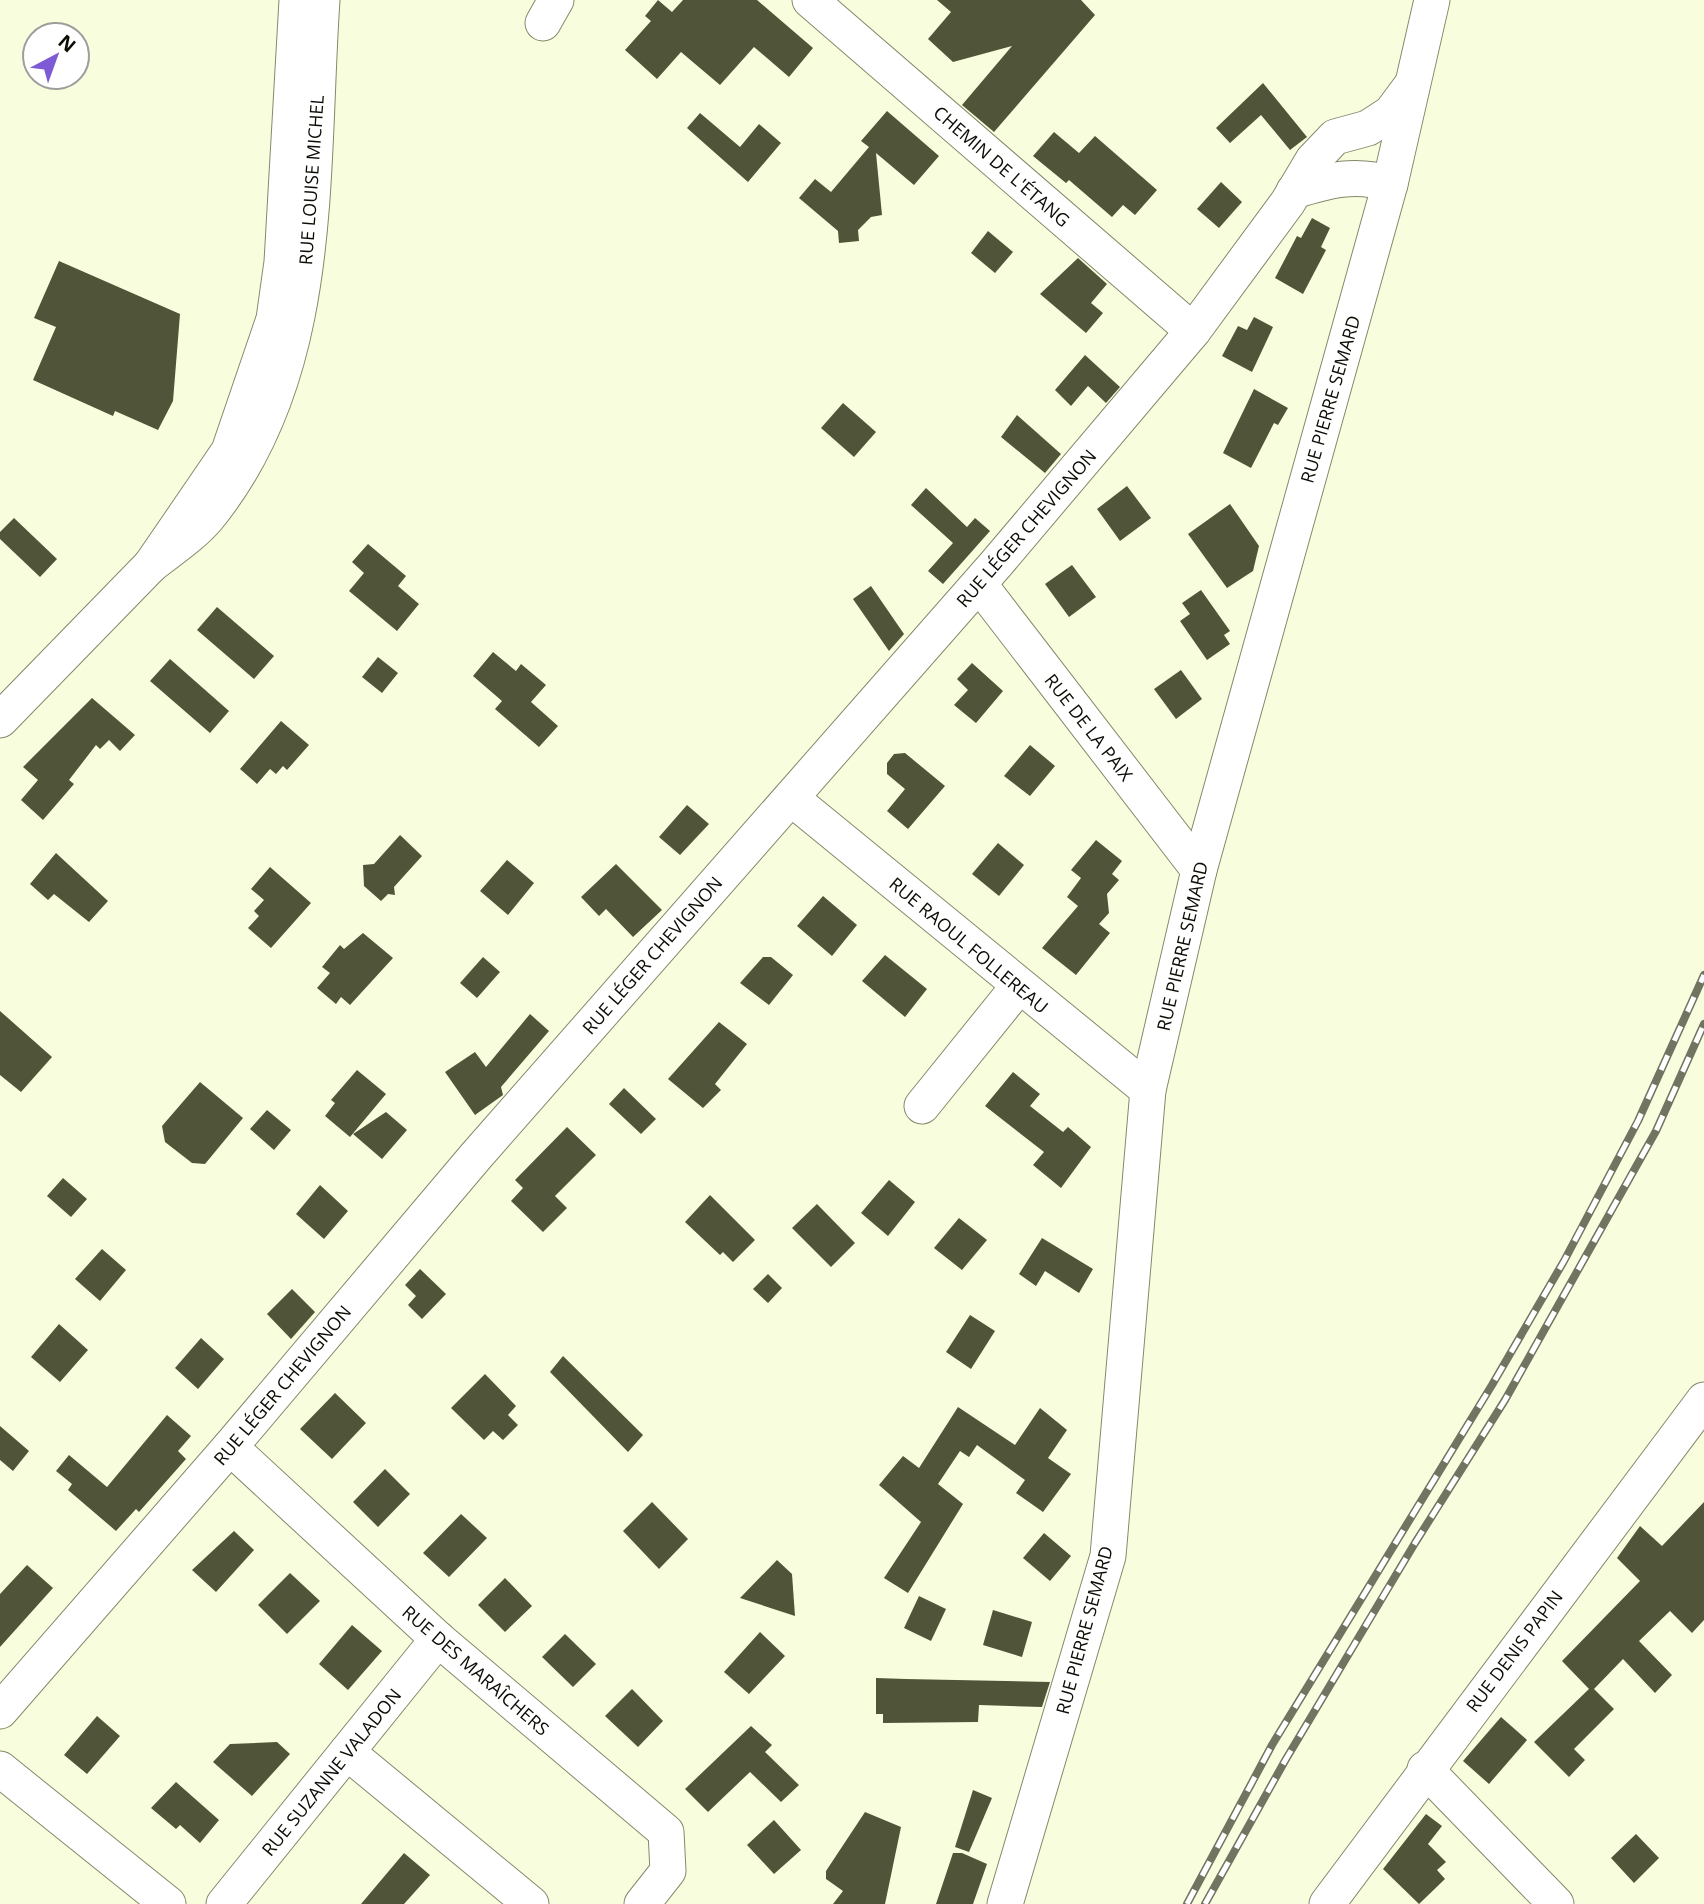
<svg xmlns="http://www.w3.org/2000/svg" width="1704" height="1904" font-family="'Open Sans',sans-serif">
  <rect width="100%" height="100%" fill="#f8fedd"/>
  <g fill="#505439">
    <path d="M658 0 672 12 683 0H757L813 48 789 77 754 47 720 85 681 52 657 79 625 50 651 21 645 16Z"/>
    <path d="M937 0H1081L1095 15 994 132 962 105 1012 46 953 62 928 39 951 12Z"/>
    <path d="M1263 83 1307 137 1290 150 1261 115 1230 143 1216 128Z"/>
    <path d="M887 111 939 156 914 185 876 153 882 215 871 217 858 230 859 241 839 243 838 231 799 198 815 179 831 192 869 147 861 141Z"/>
    <path d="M700 113 740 147 759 124 781 143 748 182 687 128Z"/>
    <path d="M1054 132 1079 153 1095 136 1157 190 1135 215 1123 205 1112 217 1069 180 1066 183 1033 156Z"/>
    <path d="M1221 182 1242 202 1219 228 1197 209Z"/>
    <path d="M1312 218 1330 228 1321 247 1326 250 1303 294 1275 278 1297 236 1301 238Z"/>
    <path d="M988 231 1013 252 995 273 971 253Z"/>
    <path d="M1078 258 1107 284 1091 303 1103 313 1086 333 1040 294Z"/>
    <path d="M59 261 180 314 173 401 158 430 115 411 113 416 33 380 56 327 34 318Z"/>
    <path d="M1254 317 1273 327 1252 372 1222 356 1238 326 1247 330Z"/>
    <path d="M1085 355 1120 387 1106 403 1088 386 1071 406 1055 390Z"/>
    <path d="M1254 389 1288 408 1278 425 1274 423 1251 468 1223 453Z"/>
    <path d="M843 403 876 432 854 457 821 428Z"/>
    <path d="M1017 415 1061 454 1045 473 1001 437Z"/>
    <path d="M1127 486 1151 518 1120 541 1097 509Z"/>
    <path d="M926 488 967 527 975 518 990 531 943 584 928 571 953 543 911 505Z"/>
    <path d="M1230 504 1259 546 1253 571 1227 588 1188 534Z"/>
    <path d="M14 518 57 559 40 577 0 539V532Z"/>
    <path d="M368 544 406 576 398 586 419 604 397 631 349 591 364 573 352 562Z"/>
    <path d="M1072 565 1096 597 1069 617 1045 584Z"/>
    <path d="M871 586 904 634 889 651 853 599Z"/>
    <path d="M1201 590 1230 631 1224 635 1230 644 1207 660 1180 621 1190 614 1182 603Z"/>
    <path d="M217 607 274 656 254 679 197 630Z"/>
    <path d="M493 652 516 671 521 664 546 685 531 702 558 726 539 747 495 709 502 701 473 676Z"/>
    <path d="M378 657 398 673 382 693 362 677Z"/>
    <path d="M170 659 229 711 210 733 150 681Z"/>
    <path d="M972 663 1003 691 976 723 954 705 968 690 957 679Z"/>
    <path d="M1181 670 1202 699 1176 719 1154 689Z"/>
    <path d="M92 698 135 735 120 751 109 740 100 749 96 745 69 780 74 784 43 820 21 800 38 780 23 767Z"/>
    <path d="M281 721 309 745 287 770 283 766 276 774 270 769 257 784 240 769Z"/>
    <path d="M1030 745 1055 766 1030 796 1004 776Z"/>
    <path d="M905 753 945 786 908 829 887 811 905 789 887 774V763L894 754Z"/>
    <path d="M687 805 709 824 680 855 659 837Z"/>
    <path d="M400 835 422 856 394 887 395 895 388 894 381 901 364 886 363 865 374 864Z"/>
    <path d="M1096 840 1122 861 1112 874 1119 880 1107 894 1109 913 1099 924 1110 933 1076 975 1042 948 1078 906 1067 897 1081 878 1071 870Z"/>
    <path d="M998 843 1024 865 999 896 972 874Z"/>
    <path d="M56 853 108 901 89 922 54 894 48 900 30 884Z"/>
    <path d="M507 860 534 883 508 915 480 891Z"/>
    <path d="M616 864 662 910 633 937 606 909 599 916 581 897Z"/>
    <path d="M270 867 311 903 271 948 248 928 259 916 254 911 264 900 251 889Z"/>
    <path d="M823 896 857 925 832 956 797 926Z"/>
    <path d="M363 933 393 958 350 1005 341 997 336 1004 317 988 330 973 322 967 340 945 344 949Z"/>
    <path d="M885 955 927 989 905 1017 862 981Z"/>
    <path d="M483 957 500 972 477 998 460 983Z"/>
    <path d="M763 957H771L793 975 769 1005 740 983Z"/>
    <path d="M0 1011 52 1057 21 1092 0 1075Z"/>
    <path d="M530 1014 549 1031 501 1087 503 1095 475 1115 445 1072 475 1052 486 1067Z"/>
    <path d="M719 1022 747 1044 715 1084 721 1090 703 1108 668 1079Z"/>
    <path d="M357 1070 386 1094 350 1137 325 1116 335 1103 331 1100Z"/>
    <path d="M1013 1072 1040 1094 1030 1106 1063 1132 1068 1127 1091 1147 1061 1188 1033 1165 1044 1152 985 1106Z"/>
    <path d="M200 1082 243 1118 205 1164 192 1163 165 1142 162 1126Z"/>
    <path d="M624 1088 656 1119 641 1134 609 1104Z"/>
    <path d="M267 1110 291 1130 274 1150 250 1129Z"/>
    <path d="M386 1112 407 1130 382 1159 353 1134Z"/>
    <path d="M567 1127 596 1155 555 1196 567 1208 543 1232 511 1201 523 1188 515 1180Z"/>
    <path d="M63 1178 87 1199 71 1217 47 1196Z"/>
    <path d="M889 1180 915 1202 888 1236 861 1213Z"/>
    <path d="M320 1185 348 1211 324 1239 296 1214Z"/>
    <path d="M710 1195 755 1240 733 1262 723 1252 720 1255 685 1222Z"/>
    <path d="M817 1204 855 1243 831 1267 792 1228Z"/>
    <path d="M959 1218 987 1240 962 1270 934 1248Z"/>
    <path d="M1042 1238 1093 1269 1079 1293 1045 1271 1036 1286 1019 1274Z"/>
    <path d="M102 1249 126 1270 100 1301 75 1279Z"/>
    <path d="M420 1269 446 1294 422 1319 408 1305 416 1296 405 1285Z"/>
    <path d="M768 1274 782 1288 768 1303 753 1289Z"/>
    <path d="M292 1289 315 1312 291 1339 267 1314Z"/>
    <path d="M970 1315 995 1331 971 1369 946 1352Z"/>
    <path d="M59 1324 88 1350 60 1382 31 1357Z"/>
    <path d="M201 1338 224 1359 198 1389 175 1368Z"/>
    <path d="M563 1356 643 1435 628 1452 550 1372Z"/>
    <path d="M485 1374 516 1406 508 1415 518 1425 503 1440 493 1431 484 1440 451 1408Z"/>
    <path d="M335 1393 366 1423 332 1459 300 1429Z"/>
    <path d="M958 1407 1015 1445 1040 1408 1067 1430 1048 1458 1071 1474 1043 1512 1016 1493 1025 1480 977 1445 969 1457 960 1451 938 1484 963 1504 908 1593 884 1578 921 1522 879 1485 903 1456 919 1468Z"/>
    <path d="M167 1415 191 1436 178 1451 186 1459 139 1512 136 1509 116 1531 68 1490 72 1484 56 1471 69 1455 107 1487Z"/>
    <path d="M0 1426 29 1451 13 1471 0 1460Z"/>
    <path d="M385 1469 410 1494 378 1527 353 1502Z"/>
    <path d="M652 1502 688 1539 659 1569 623 1531Z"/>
    <path d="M1704 1502V1620L1692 1633 1670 1611 1639 1641 1672 1675 1655 1693 1623 1659 1594 1689 1614 1709 1574 1749 1585 1760 1569 1777 1534 1742 1589 1689 1562 1661 1640 1581 1617 1558 1640 1526 1662 1546Z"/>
    <path d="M461 1514 487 1538 449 1577 423 1553Z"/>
    <path d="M234 1531 254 1550 216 1592 192 1570Z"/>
    <path d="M1044 1533 1071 1556 1050 1581 1023 1558Z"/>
    <path d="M777 1560 792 1574 795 1616 740 1598Z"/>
    <path d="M27 1565 53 1588 0 1647V1594Z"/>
    <path d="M290 1573 320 1601 287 1634 258 1605Z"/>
    <path d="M505 1578 532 1606 505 1632 478 1605Z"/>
    <path d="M919 1596 946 1609 931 1641 904 1628Z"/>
    <path d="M993 1610 1032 1622 1022 1657 983 1645Z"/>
    <path d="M352 1625 382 1651 348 1690 319 1664Z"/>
    <path d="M760 1632 785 1656 749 1694 724 1672Z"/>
    <path d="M565 1634 596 1664 573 1687 542 1657Z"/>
    <path d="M876 1678 906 1679 1050 1682 1042 1707 979 1705 978 1722 883 1723V1714H876Z"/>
    <path d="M632 1689 663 1721 638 1747 605 1716Z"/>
    <path d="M97 1716 120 1736 87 1774 64 1755Z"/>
    <path d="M1501 1717 1527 1740 1489 1784 1463 1761Z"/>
    <path d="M751 1726 772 1745 765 1752 799 1785 781 1802 750 1772 708 1812 685 1789Z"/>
    <path d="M277 1742 290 1754 252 1796 213 1762 230 1744Z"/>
    <path d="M176 1782 219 1820 200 1843 180 1825 176 1829 151 1808Z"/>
    <path d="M973 1790 992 1798 969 1852 955 1847Z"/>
    <path d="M865 1812 901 1827 885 1904H833L843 1891 826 1879V1871Z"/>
    <path d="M1426 1814 1442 1826 1428 1844 1446 1862 1437 1870 1445 1879 1419 1904 1383 1869Z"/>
    <path d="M774 1820 801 1850 774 1874 747 1845Z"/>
    <path d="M1636 1834 1659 1858 1634 1883 1611 1858Z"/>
    <path d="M404 1853 430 1875 404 1904H361Z"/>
    <path d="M953 1853H962L987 1864 973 1904H936Z"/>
  </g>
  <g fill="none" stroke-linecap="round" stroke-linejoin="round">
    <defs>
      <g id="minor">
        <path d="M297 0 282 262 274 319 229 451 151 565C170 550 193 535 208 517 326 372 310 175 322 0"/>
        <path d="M810 0 1193 331"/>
        <path d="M543 23 556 0"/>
        <path d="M1294 191C1328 180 1356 173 1390 184"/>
        <path d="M979 584 1199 870"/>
        <path d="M0 720 151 565"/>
        <path d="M791 798 1148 1090"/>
        <path d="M922 1106 1018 987"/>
        <path d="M230 1447 438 1639 666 1832 668 1871 642 1904"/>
        <path d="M0 1711 230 1447 476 1156 996 564 1193 331 1288 202 1313 160 1335 137 1368 128 1391 113 1411 86"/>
        <path d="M347 1752 531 1904"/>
        <path d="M0 1769 168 1904"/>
        <path d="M1425 1769 1556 1904"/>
        <path d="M224 1904 438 1639"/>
        <path d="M1005 1904 1108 1556 1148 1090 1199 870 1390 184 1432 0"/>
        <path d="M1327 1904 1704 1400"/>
      </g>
    </defs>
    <use href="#minor" stroke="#84896b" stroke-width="37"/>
    <use href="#minor" stroke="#fff" stroke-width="35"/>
    <defs>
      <g id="rail">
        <path d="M1187 1904 1272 1745 1492 1385 1564 1261 1638 1121 1704 975"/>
        <path d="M1205 1904 1286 1759 1415 1543 1505 1400 1656 1131 1704 1024"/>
      </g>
    </defs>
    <use href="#rail" stroke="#707461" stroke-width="8"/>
    <use href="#rail" stroke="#fff" stroke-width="5" stroke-dasharray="16" stroke-linecap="butt"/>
  </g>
  <g text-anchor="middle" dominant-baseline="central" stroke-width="7" stroke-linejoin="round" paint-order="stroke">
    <g font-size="18" fill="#0b0d04" stroke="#fff">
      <text transform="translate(1002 166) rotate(41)">CHEMIN DE L'ÉTANG</text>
      <text transform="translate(311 180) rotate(-86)">RUE LOUISE MICHEL</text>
      <text transform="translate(1330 399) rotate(-74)">RUE PIERRE SEMARD</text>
      <text transform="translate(1026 528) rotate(-49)">RUE LÉGER CHEVIGNON</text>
      <text transform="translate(1089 727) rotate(52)">RUE DE LA PAIX</text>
      <text transform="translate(969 945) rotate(40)">RUE RAOUL FOLLEREAU</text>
      <text transform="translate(1182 946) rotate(-77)">RUE PIERRE SEMARD</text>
      <text transform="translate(652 955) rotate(-49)">RUE LÉGER CHEVIGNON</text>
      <text transform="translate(282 1385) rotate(-50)">RUE LÉGER CHEVIGNON</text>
      <text transform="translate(1084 1630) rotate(-75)">RUE PIERRE SEMARD</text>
      <text transform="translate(1514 1651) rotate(-53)">RUE DENIS PAPIN</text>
      <text transform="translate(476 1670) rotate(41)">RUE DES MARAÎCHERS</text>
      <text transform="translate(331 1772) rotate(-51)">RUE SUZANNE VALADON</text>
    </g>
  </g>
  <g transform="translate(56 56) rotate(41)"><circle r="33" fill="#ffffff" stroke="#9d9e9b" stroke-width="2"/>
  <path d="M0-5L12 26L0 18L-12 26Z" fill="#7e5ad5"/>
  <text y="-10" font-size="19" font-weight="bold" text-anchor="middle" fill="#0b0d04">N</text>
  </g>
</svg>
